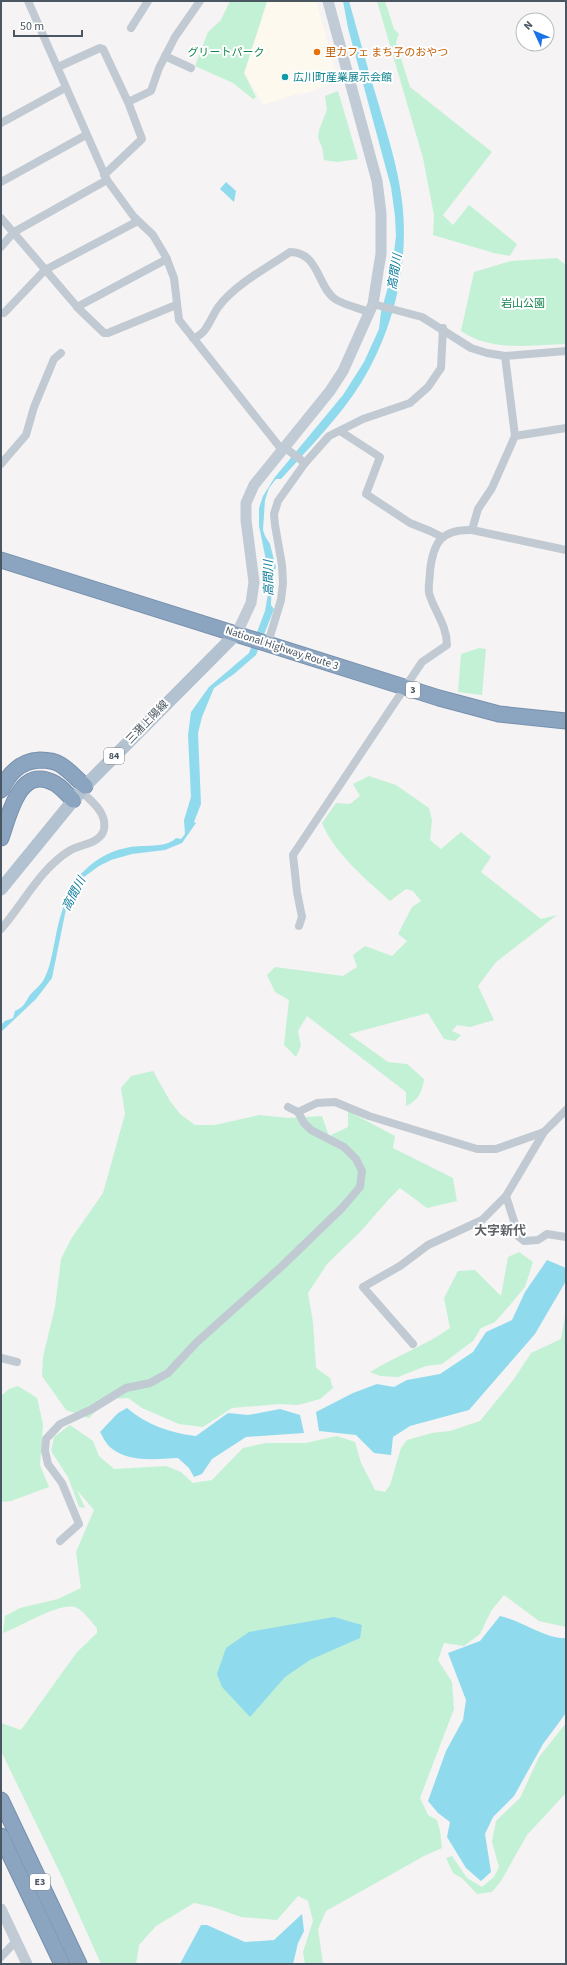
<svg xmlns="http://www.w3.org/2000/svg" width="567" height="1965" font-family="'Source Sans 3','Noto Sans JP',sans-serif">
  <rect width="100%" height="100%" fill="#f5f3f3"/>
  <path fill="#fdf9ef" d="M268 1H316L338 80 308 93 297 94 263 105 245 73Z"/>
  <g fill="#c3f1d5">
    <path d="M230 1H267L244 73 256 97 253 99 233 83 195 66 208 32 221 20Z"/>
    <path d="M377 1H385L394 29 399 34 396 42 410 87 492 152 443 215 453 225 469 205 517 244 510 256 494 253 433 235 434 215 423 158Z"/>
    <path d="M338 91 358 159 337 162 324 160 322 147 318 138 319 130 327 110 325 96Z"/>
    <path d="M557 258 566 265V344C530 345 492 352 461 331L474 272 511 261Z"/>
    <path d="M479 648 486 649 482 695 458 692 461 654Z"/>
    <path d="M369 776 396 785 429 808 432 820 430 840 441 849 461 832 491 857 481 872 541 919 557 915 496 962 478 986 494 1020 470 1027 457 1025 452 1031 461 1035 455 1041 444 1039 428 1013 349 1034 388 1062 407 1064 424 1079C422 1092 419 1100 406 1106V1092L307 1016 298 1031 301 1046 296 1057 284 1045 289 1000 275 992 267 975 275 967 343 976 357 967 353 955 365 946 392 956 407 941 398 934 412 907 421 901 413 891 406 889 390 901C367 880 334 853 322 823L336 803 350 804 360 796 353 784Z"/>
    <path d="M153 1071 170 1101 180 1114 195 1125H215L259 1115 289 1118 322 1116 329 1136 348 1127V1111L395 1136 393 1148 453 1178 457 1201 427 1208 400 1188 389 1199 361 1231 327 1264 308 1293 313 1322 316 1368 330 1378 333 1388 320 1399 298 1405 279 1404 232 1408 203 1427 179 1424 142 1408 128 1398 108 1399 89 1418 66 1410 42 1376 43 1357 55 1307 61 1259 71 1239 103 1193 125 1114 121 1088 131 1076Z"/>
    <path d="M519 1252 533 1262 525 1287 509 1306 495 1322 481 1328 473 1341 442 1364 426 1366 398 1377 380 1376 370 1372C396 1356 425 1346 450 1328L444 1298 458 1271 475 1270 501 1296 508 1257Z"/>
    <path d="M566 1309V1627L539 1621 504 1595 491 1611 480 1634 464 1646 444 1643 438 1660 452 1682 454 1709 420 1798 428 1815 437 1820 440 1831 442 1848 424 1856 326 1911 318 1929 323 1964H305L303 1952 313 1921 308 1901 298 1896 277 1920 241 1917 213 1907 194 1903 156 1926 139 1945 136 1964H101L63 1879 1 1751V1723L21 1730 77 1652 97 1633V1628C91 1622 84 1611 77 1608 62 1600 19 1628 3 1633L5 1616 20 1608 58 1599 81 1588 76 1552 94 1510 77 1490 85 1508 79 1507 68 1477 51 1451 54 1437 70 1425 93 1441 99 1456 114 1469 166 1466 181 1472 193 1483 212 1480 243 1448 266 1443H306L337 1436 355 1442 361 1463 375 1490 385 1492 390 1485 401 1448 407 1440 432 1433 450 1431 480 1421 514 1379 531 1353 561 1339Z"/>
    <path d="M18 1386 37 1398 43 1424 40 1465 49 1487 11 1501 1 1502V1396L9 1389Z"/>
    <path d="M566 1723V1793L527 1835 501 1881 492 1892 477 1894 463 1879 453 1873 446 1858 452 1856 467 1878 482 1887 494 1877 499 1867 492 1842 496 1821 520 1798 539 1757Z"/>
  </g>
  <g fill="#90daee">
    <path d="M343 1H349C359 37 369 73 380 109 388 137 397 165 401 194 411 258 395 328 361 383 339 418 309 448 281 479H276L269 488 265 500 263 530 265 536 270 544 276 568 272 572 271 605 274 609 256 655 234 674 214 688 202 717 198 733 201 804 194 822 196 823 182 843 165 850 132 854 111 860 99 866 84 877 66 909 52 978 36 999 1 1032V1025L5 1021 13 1018 15 1011C24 1007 24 1004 30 995 34 990 40 986 43 981 50 969 52 954 55 940 59 918 65 897 78 878 89 863 109 851 126 848 141 844 165 849 176 838L181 839 185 834 184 820 191 797 188 735 191 712 209 687 249 653 265 611 269 588 266 560 259 526V508L263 496 275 477 343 395 364 362 379 329 381 312 391 276 396 236 395 216 391 187 348 28Z"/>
    <path d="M226 182 236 191 234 202 220 189Z"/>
    <path d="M547 1260 566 1268V1281L535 1334 469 1410 410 1426 393 1437 391 1455 374 1453 356 1435 319 1431 316 1412 353 1393 377 1384 394 1387 407 1380 440 1374 473 1352 486 1332 512 1320 525 1292Z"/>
    <path d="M127 1408C147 1425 170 1433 196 1436L228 1413 248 1415 280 1409 300 1415 304 1433 246 1437 212 1459 202 1474 194 1477 189 1468 178 1458C157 1459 129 1463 111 1448 106 1444 103 1437 100 1432L118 1413Z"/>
    <path d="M500 1616C520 1620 548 1640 566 1638V1713L543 1744 514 1796 493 1817 485 1834 491 1872 481 1881 466 1868 447 1837 450 1822 438 1813 428 1801 446 1751 463 1720 466 1700 448 1653 480 1641Z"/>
    <path d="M334 1617 362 1625 360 1638 310 1660 285 1677 250 1717 222 1687 217 1674 226 1648 249 1632Z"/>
    <path d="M302 1914 304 1931 298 1943 293 1964H180L201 1925H207L245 1942 274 1940Z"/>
  </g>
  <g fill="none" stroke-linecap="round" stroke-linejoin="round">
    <defs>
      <g id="highway">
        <path d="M1 560 439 698 499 714 566 721"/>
        <path d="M1 790C9 773 20 761 40 760 47 760 55 761 61 765 70 771 77 779 85 786"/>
        <path d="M1 838C9 816 19 766 52 782 60 785 67 794 73 800"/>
        <path d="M1 1800 79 1964"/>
        <path d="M1 1836 62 1964"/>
      </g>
    </defs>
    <use href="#highway" stroke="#7690ad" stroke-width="17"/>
    <g stroke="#c1cad2" stroke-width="8">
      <path d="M28 1 107 180 134 217 153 235 166 257 174 278 179 320 282 450"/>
      <path d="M131 28 148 1"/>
      <path d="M165 56 191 68"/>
      <path d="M58 67 100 48 103 49 128 102 142 139 104 175"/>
      <path d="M128 102 151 91 159 68 175 37 200 1"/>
      <path d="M1 123 65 88"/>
      <path d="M1 182 86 135"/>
      <path d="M1 218 79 309 104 333H108L176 305"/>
      <path d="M1 247 14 232 107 180"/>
      <path d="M373 304 422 317 471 348 487 353 505 356 566 351"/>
      <path d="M77 307 167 259"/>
      <path d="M4 313 45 270 138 221"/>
      <path d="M193 338C207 335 211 316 219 306 237 283 267 268 290 252 319 252 318 288 335 299 344 305 359 308 369 312"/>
      <path d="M340 431 380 457 366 494 410 523 430 531 442 537"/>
      <path d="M515 436 566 428"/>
      <path d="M284 447 305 463"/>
      <path d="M1 464 26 435 34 407 54 359 61 353"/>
      <path d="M472 530 478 509 492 488 515 436 505 356"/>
      <path d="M268 643 281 600 283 583 282 565 275 525 274 514 278 501 305 463 329 436 363 419 410 403 428 387 441 368 443 328"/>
      <path d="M299 926 302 917 297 892 293 855 422 662 447 645C447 625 434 611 429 593 428 586 430 578 430 571 433 543 441 529 472 530L566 550"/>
      <path d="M1 929C23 904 40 869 69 851 80 844 101 844 104 829 107 812 91 801 81 791"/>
      <path d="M298 1112 317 1103 335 1102 369 1116 477 1149H496L544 1132 566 1110"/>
      <path d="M506 1196 519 1237 524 1241 538 1240 547 1234 566 1237"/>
      <path d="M413 1344 363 1287 400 1266 428 1245 482 1220 506 1196 544 1132"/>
      <path d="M1 1358 17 1362"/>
      <path d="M60 1541 79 1524 62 1483 48 1464 45 1451 46 1439 60 1424 92 1409 126 1388 150 1383 168 1373 197 1342 282 1266 342 1208 360 1187 362 1171 356 1159 344 1147 311 1130 304 1123 298 1112 288 1107"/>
      <path d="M1 1957 16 1941"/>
    </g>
    <g stroke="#c1cbd6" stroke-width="11">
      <path d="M237 633 251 603 254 582 246 520V503L254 485 330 391 343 371 373 304 378 272 381 254V213L377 181 328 1"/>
      <path d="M1 1909 27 1964"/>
    </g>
    <path stroke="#b3c2d1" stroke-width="13" d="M1 889 85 786 237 633"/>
    <use href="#highway" stroke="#8ba5c1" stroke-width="15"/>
  </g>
  <circle fill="#e8710a" stroke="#fff" stroke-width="1.5" cx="317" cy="52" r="4"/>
  <circle fill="#0f9aa8" stroke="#fff" stroke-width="1.5" cx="285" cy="77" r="4"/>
  <g text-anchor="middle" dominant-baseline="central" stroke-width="4" stroke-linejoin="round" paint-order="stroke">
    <g fill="#fff" stroke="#808990" stroke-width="1">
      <rect x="406" y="682" width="14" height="16" rx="3"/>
      <rect x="104" y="748" width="20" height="16" rx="3"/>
      <rect x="30" y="1874" width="20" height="16" rx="3"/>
    </g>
    <g font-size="10" font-weight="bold" fill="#4a5661">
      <text x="413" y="690">3</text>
      <text x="114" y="756">84</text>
      <text x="40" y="1882">E3</text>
    </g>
    <g font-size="11" fill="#17864f" stroke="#fff">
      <text x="226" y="52">グリートパーク</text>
      <text x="523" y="303">岩山公園</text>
    </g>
    <g font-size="11" fill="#c56008" stroke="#fff" text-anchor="start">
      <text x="325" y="52">里カフェ まち子のおやつ</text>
    </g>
    <g font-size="11" fill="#0d838f" stroke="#fff" text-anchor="start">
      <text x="293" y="77">広川町産業展示会館</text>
    </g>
    <g font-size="11" fill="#4a5661" stroke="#fff">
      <text transform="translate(282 648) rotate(18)">National Highway Route 3</text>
      <text transform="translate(147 722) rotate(-46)">三潴上陽線</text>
    </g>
    <g font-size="12" font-style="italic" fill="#0c7c9b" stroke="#fff">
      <text transform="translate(395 272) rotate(-81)">高間川</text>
      <text transform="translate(269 578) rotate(-91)">高間川</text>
      <text transform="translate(74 894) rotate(-62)">高間川</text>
    </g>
    <g font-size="13" font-weight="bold" fill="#5f6368" stroke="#fff">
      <text x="500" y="1231">大字新代</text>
    </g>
  </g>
  <rect width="567" height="1965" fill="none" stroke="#4a5661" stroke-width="4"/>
  <g transform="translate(535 32) rotate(314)"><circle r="19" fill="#ffffff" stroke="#b7bbc0"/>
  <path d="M0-3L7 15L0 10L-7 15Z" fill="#1a73e8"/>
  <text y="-6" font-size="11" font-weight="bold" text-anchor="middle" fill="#4a5661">N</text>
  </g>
  <path d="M14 30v6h68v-6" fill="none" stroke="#4a5661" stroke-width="2"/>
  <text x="20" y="30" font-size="12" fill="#4a5661" stroke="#ffffff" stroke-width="3" paint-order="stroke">50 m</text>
</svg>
